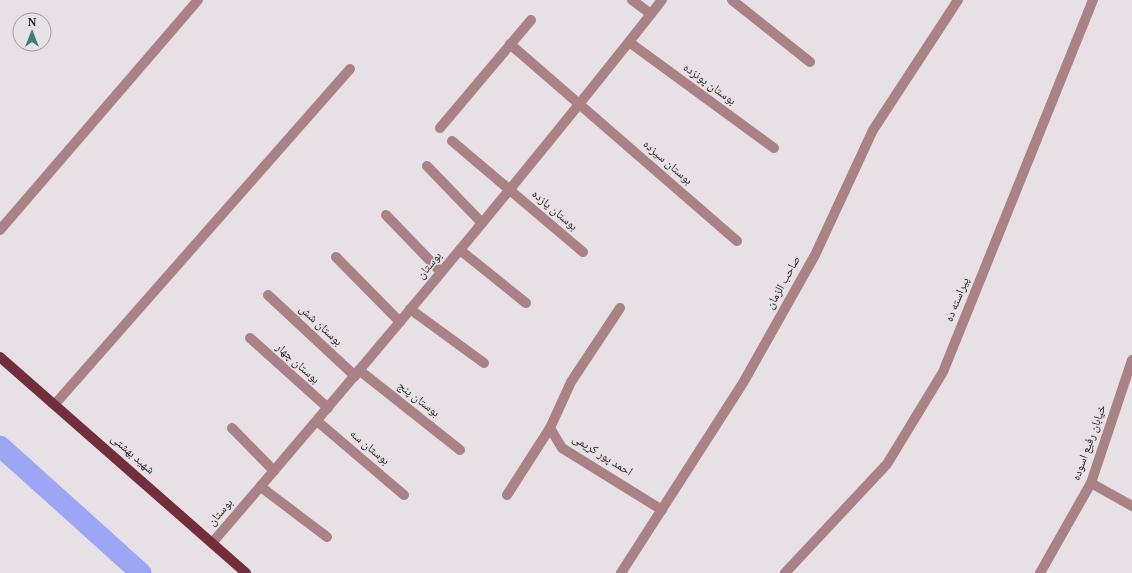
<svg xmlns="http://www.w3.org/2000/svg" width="1132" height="573" font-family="Georgia,'Noto Naskh Arabic',serif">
  <rect width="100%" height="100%" fill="#e7e1e5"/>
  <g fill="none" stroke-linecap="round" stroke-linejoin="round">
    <path stroke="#9ca6f5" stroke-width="21" d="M0 446 141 573"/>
    <g stroke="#aa8185" stroke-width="10">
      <path d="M632 0 651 14"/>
      <path d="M732 0 810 62"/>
      <path d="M629 42 774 148"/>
      <path d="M510 44 737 241"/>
      <path d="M440 128 531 20"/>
      <path d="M452 141 583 252"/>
      <path d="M427 166 482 223"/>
      <path d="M386 215 441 272"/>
      <path d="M0 230 198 0"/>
      <path d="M460 250 526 303"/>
      <path d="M336 257 400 322"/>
      <path d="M268 295 355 376"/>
      <path d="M620 308 571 382 550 428 562 448 662 510"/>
      <path d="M410 309 484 363"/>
      <path d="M250 338 328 408"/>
      <path d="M359 370 460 450"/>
      <path d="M55 404 350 69"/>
      <path d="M317 421 404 495"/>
      <path d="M232 428 274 471"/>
      <path d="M1091 483 1132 506"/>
      <path d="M261 487 327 537"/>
      <path d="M507 495 550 428"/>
      <path d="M212 543C365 365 517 185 662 0"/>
      <path d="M621 573 743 383 815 255 873 130 958 0"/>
      <path d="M785 573 887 464 943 372 1093 0"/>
      <path d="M1040 573 1091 483 1132 360"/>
    </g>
    <path stroke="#722e3a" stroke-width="10" d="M0 357 246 573"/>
  </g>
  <g text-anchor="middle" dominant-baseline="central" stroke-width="3" stroke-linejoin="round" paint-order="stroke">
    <g font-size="12" fill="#252224" stroke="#e7e1e5">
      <text transform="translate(709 85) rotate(36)">بوستان پونزده</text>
      <text transform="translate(667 163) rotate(41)">بوستان سیزده</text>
      <text transform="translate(554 211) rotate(40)">بوستان یازده</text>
      <text transform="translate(430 266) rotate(-50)">بوستان</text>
      <text transform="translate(784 283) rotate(-61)">صاحب الزمان</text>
      <text transform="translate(958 300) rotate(-68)">پیراسته ده</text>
      <text transform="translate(320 326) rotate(43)">بوستان شش</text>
      <text transform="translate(297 364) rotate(42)">بوستان چهار</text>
      <text transform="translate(418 400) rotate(38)">بوستان پنج</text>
      <text transform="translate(1090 443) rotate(-70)">خیابان رفیع اسوده</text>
      <text transform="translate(369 448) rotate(40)">بوستان سه</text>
      <text transform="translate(132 455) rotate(41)">شهید بهشتی</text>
      <text transform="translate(602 456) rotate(32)">احمد پور کریمی</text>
      <text transform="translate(221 513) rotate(-49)">بوستان</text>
    </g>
  </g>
  <g transform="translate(32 32)"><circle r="19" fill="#e7e1e5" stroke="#999598"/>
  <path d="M0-3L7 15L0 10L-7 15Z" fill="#397f76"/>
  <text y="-6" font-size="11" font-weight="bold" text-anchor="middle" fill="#252224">N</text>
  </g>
</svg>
